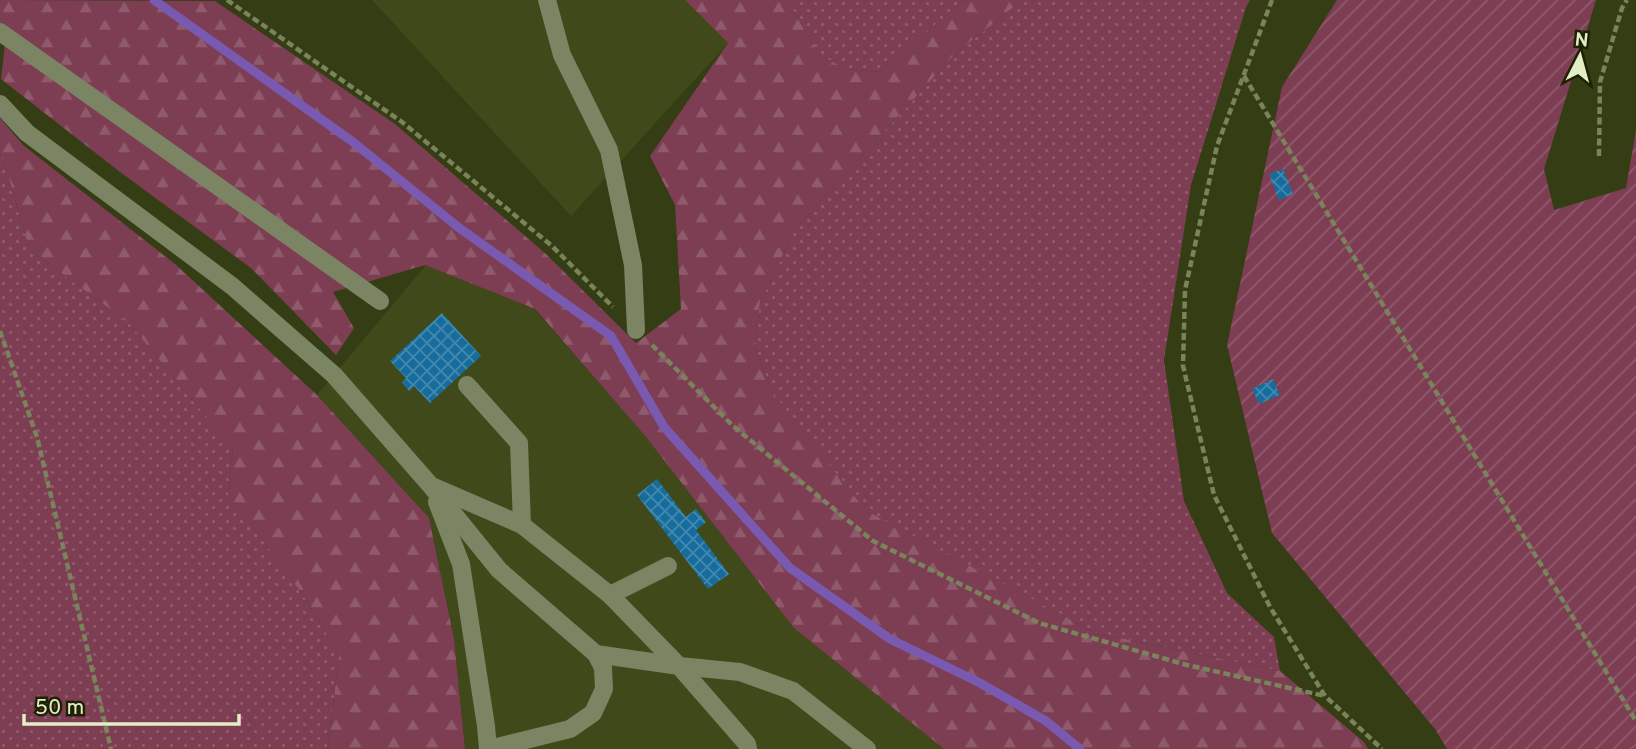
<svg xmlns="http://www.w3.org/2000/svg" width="1636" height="749" font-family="Overpass,sans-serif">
  <defs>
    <pattern id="grass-dots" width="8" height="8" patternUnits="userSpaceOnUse" patternTransform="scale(1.75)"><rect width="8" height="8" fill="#7d3e54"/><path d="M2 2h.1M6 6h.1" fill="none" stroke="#8f5a6b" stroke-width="1.8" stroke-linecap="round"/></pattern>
    <pattern id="forest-firs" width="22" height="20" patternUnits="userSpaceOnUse" patternTransform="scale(1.75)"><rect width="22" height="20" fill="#7d3e54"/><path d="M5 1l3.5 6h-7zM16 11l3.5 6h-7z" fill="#8f5a6b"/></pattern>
    <pattern id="garden-furrows" width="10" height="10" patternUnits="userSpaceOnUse" patternTransform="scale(1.75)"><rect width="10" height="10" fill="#7d3e54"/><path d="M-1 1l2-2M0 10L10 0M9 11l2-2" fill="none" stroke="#8f5a6b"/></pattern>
    <pattern id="building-cross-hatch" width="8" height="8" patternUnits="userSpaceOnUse" patternTransform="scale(1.75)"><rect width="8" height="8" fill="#166d9d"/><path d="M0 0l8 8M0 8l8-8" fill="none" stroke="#4389ad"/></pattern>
  </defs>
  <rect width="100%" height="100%" fill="#343d13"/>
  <g fill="#40491a">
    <path d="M372 0H685L728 43 571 216Z"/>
    <path d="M426 265 534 309 646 437 794 628 944 749H465L454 639 429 518 317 395Z"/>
  </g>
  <g fill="url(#grass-dots)">
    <path d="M787 0H965L879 72 846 69 820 55Z"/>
    <path d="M1022 0H1250L1246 7 1191 185 1164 360 1184 501 1227 593 1274 637 1280 671 1096 633 864 510 772 392 755 348 760 302 796 228 954 55Z"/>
    <path d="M0 153 3 157 29 249 130 324 233 449 228 493 305 598 339 654 328 749H0Z"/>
  </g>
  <g fill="url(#forest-firs)">
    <path d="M0 0 215 1 395 124 546 254 636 343 681 309 675 205 650 156 728 43 685 0H787L820 55 846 69 879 72 965 0H1022L954 55 796 228 760 302 755 348 772 392 865 510 1096 633 1280 671 1364 742 1368 749H944L794 628 646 437 535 309 425 265 333 292 354 328 336 355 251 268 120 172 1 79 5 45 0 40Z"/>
    <path d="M0 118 23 145 175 264 317 395 429 518 454 639 465 749H328L339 654 305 598 228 493 233 449 130 324 29 249 3 157 0 153Z"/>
  </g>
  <path fill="url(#garden-furrows)" d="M1337 0H1596L1544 169 1554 210 1626 188 1636 130V749H1447L1435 729 1272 533 1227 345 1282 87Z"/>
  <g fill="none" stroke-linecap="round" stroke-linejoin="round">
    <path stroke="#7a59b0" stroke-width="9" d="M154 0 353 142 458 227 611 336 664 427 790 568 890 639 980 683 1046 721 1080 749"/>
  </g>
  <g fill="url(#building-cross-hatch)">
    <path d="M1283 169 1293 194 1279 200 1269 174Z"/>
    <path d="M442 313 481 356 430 403 414 386 409 391 402 383 406 378 390 361Z"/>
    <path d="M1273 379 1280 395 1259 404 1252 389Z"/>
    <path d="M657 479 686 517 696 509 706 522 696 530 729 574 708 589 637 495Z"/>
  </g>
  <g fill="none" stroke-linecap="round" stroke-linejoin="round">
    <g stroke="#7a845a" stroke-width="4.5" stroke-dasharray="7 3.5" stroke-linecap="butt">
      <path d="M227 0 402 122 552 246 613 307"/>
      <path d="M1272 0 1217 146 1185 290 1183 366 1214 495 1270 607 1325 696 1382 749"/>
      <path d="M1244 76 1636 721"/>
      <path d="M1599 156 1600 82 1622 8 1627 0"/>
      <path d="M0 331 37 437 111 749"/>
      <path d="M652 345 733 426 873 541 1039 623 1187 665 1325 696"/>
    </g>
    <g stroke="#7b8463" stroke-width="18">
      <path d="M547 0 562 55 609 150 633 265 636 330"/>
      <path d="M0 32 380 301"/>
      <path d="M0 104 27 133 232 286 334 375 431 486 499 570 596 654 679 666 747 744 748 749"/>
      <path d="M467 385 519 443 522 525"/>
      <path d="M434 487 522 525 610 595 679 666 740 672 793 691 867 749"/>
      <path d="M437 502 461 564 486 726 488 749"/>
      <path d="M610 595 668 566"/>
      <path d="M489 749 570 729 593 713 604 689 603 668 596 654"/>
    </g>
  </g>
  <g transform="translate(1580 56) rotate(6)" stroke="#1d2302" stroke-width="5" paint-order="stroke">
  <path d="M0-5L12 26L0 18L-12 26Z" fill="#e3eec6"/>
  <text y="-10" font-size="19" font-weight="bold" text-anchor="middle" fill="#e3eec6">N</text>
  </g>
  <path d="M24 714v10h215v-10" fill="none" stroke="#e3eec6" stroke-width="3.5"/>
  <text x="35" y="714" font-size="21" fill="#e3eec6" stroke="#1d2302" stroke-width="5" paint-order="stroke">50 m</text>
</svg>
